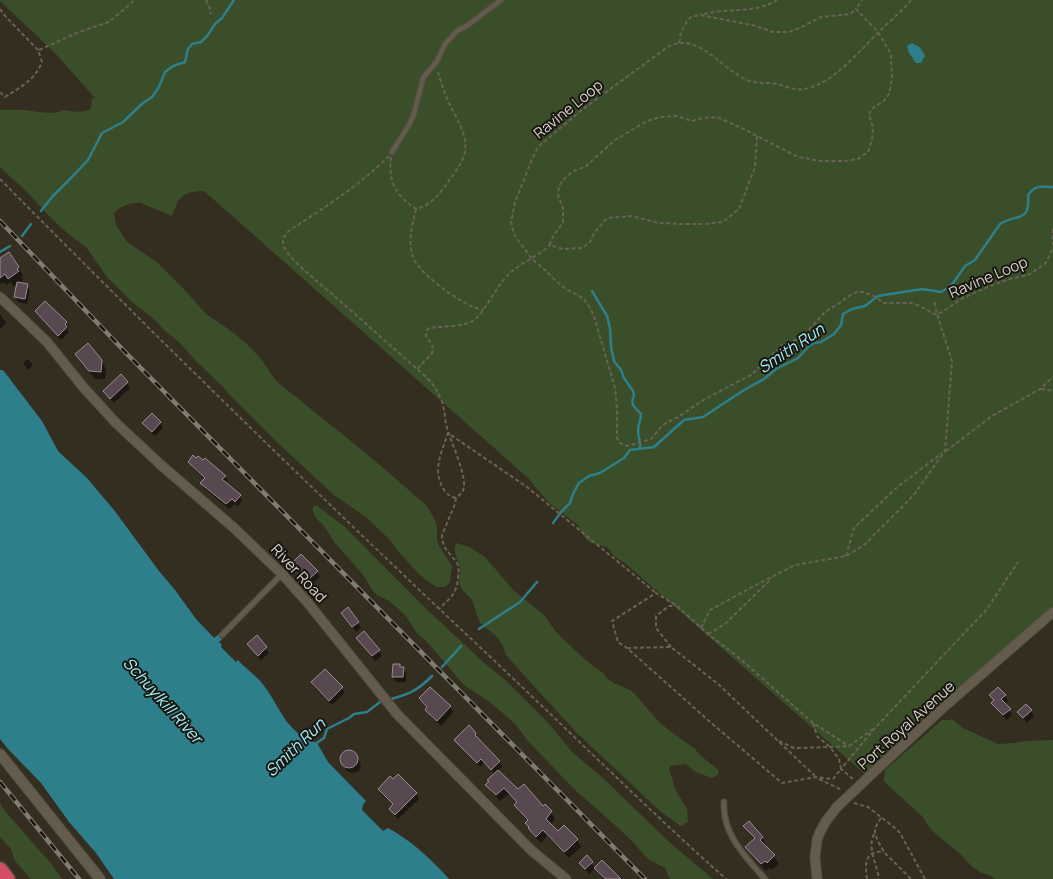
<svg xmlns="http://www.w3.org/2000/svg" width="1053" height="879" font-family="Manrope,sans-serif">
  <rect width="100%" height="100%" fill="#342e20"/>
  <g fill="#3a4f29">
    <path d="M0 0H1053V607L867 776 625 563 615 557 607 547 591 543 588 541 585 538 577 524 549 503 528 478 204 191C195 191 184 192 178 201 176 205 174 211 172 216L141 203C133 202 120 206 114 213L116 225 127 242 158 263 182 287 207 315 227 328 247 344 261 359 276 381 368 455 426 505 435 520 437 527V539L439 546 452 566 450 582 445 587H437L427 581 418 573 397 550 390 540 367 518 334 495 280 445 229 394 224 388 195 360 181 344 165 331 154 319 133 303 107 277 86 247 66 232 49 216 27 192 0 167V110C8 110 16 110 24 110 37 111 52 116 63 110 73 112 82 113 91 109L92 98H95L55 53 0 1Z"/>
    <path d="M316 505 345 527 421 604 482 661 504 679 550 725 572 752 604 779 667 840 713 879H670L665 868 648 859 632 841 616 826 573 788 528 741 515 724 505 715 490 702 464 685 428 643 416 632 405 615 389 601 377 595 372 590 366 579 359 570 334 542 325 527 316 518 313 511V507Z"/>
    <path d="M456 543 469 547 485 557 514 591 544 615 556 632 581 656 594 667 602 672 608 679 614 683 630 690 634 693 657 720 666 728 695 749 700 755 718 770 719 774 712 778 696 772 686 764 670 766 669 770 672 778 675 789 687 809 688 822 681 826 678 824 661 812 578 734 541 694 506 655 503 646 496 636 480 623 472 600C469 595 462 592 460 585 458 580 461 575 460 569 459 559 452 554 456 543Z"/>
    <path d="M942 720H953L963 728 998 744 1014 743 1026 741 1053 740V879H995C989 874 983 874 977 870 969 865 964 857 957 851 948 843 927 830 924 818L893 790 884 781 885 770Z"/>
    <path d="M0 803 5 811 52 865 62 879H31L15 861 11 849 0 837Z"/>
  </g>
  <g fill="#2e7f8c">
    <path d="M912 43C919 46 922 49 925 56L921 63H916L909 53 907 46Z"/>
    <path d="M0 370H3L42 421 58 451 87 478 114 510 159 571 175 590 196 619 214 638 220 633 224 637 219 642 222 645 221 647 236 662 238 660C245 668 254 674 261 682 280 704 284 733 317 743L328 762 366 801 363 805 362 810 383 831 388 828C412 841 431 859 449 879H114L96 853 69 822 41 783 8 749 0 739Z"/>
  </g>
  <g fill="#0007">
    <path d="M0 260 18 267 23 276 21 277 23 280 19 283 27 285 30 290 27 304 18 302 15 296 18 283 14 287 10 282 6 285 4 282 1 284 0 282Z"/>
    <path d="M36 311 66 323 69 328 67 329 69 332 61 340 39 316Z"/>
    <path d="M0 314 6 323 0 329Z"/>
    <path d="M77 354 101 361 106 369 105 379H95L81 362Z"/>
    <path d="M28 359 33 365 28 370 23 363Z"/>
    <path d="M127 383 130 388 114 403 104 391Z"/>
    <path d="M152 415 160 423 163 428 155 436 147 428 144 423Z"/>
    <path d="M189 462 225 476 228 481 225 483 240 496 242 501 238 506 235 504 229 509 205 489 202 484 205 480 192 467Z"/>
    <path d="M294 562 317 572 320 577 313 583 297 567Z"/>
    <path d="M345 618 358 623 361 628 356 632Z"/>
    <path d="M257 637 269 653 261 660 252 649Z"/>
    <path d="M361 643 379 651 382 656 375 661Z"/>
    <path d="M400 666 401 668H403L406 673V682H396L393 676Z"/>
    <path d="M312 683 342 688 345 693 332 705 315 688Z"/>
    <path d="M430 689 450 707 453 712 441 726 430 715 427 710 428 708 420 699Z"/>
    <path d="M1005 696 1008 701 1004 704 1012 714 1007 720 996 708 993 703Z"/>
    <path d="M1031 711 1034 716 1027 723 1019 712Z"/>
    <path d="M475 734 478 738 499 762 502 767 497 771 518 791 551 812 555 819 550 825 558 833 564 827 577 840 581 847 569 858 547 836 541 843 533 835 527 823 528 822 519 812 515 805 518 803 509 794 500 801 491 792 487 785 495 774 484 763 480 767 459 745 456 741Z"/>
    <path d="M349 751 355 753 361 765 359 771 353 773 347 771 341 760 343 754Z"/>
    <path d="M379 790 416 794 419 799 398 819 393 814 390 809 394 805 382 795Z"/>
    <path d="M745 826 762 838 767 846 766 847 774 856 779 864 772 870 770 868 766 871 752 855 747 847 755 840 750 834Z"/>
    <path d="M587 857 595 868 589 874 581 863Z"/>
  </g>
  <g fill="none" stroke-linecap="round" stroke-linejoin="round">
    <g stroke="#2e7f8c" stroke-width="2.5">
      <path d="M41 211 52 197 71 178 88 160 102 133 123 122 143 103 152 97 159 87 165 72 173 66 185 62 188 49 192 44 201 42 208 35 215 24 222 18 234 0"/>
      <path d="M22 236 31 224"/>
      <path d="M0 252 10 246"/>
      <path d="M592 291 607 316 610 328 611 347 614 361 621 370 624 378 633 391 634 396C629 405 636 408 641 414 641 420 638 425 638 431 638 437 641 442 640 448"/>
      <path d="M553 523 561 512 570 503 573 494 579 483 589 476 600 473 624 458 630 450 654 447 684 420 703 417 744 390 764 379 776 369 798 358 809 346 814 343 821 342 834 334 841 325 843 314 852 309 865 306 878 296 922 289 941 292 951 286 965 266 975 260 1000 224C1017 213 1030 224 1028 195 1036 184 1041 187 1053 187"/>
      <path d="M479 629 520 602 537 582"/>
      <path d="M442 667 461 646"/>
      <path d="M391 699C410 694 418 690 432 676"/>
      <path d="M315 744 324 738 327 729 349 718 354 714 367 712 380 702"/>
    </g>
  </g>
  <g fill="#584850" stroke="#9d8b95">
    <path d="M9 252 19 267 17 269 19 271 8 279 5 274 0 278V258Z"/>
    <path d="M17 282 28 284 25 299 14 297Z"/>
    <path d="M45 301 67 322 65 324 67 327 58 336 35 311Z"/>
    <path d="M88 343 102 360 101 372 89 371 75 354Z"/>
    <path d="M121 374 128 382 110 399 103 391Z"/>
    <path d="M152 413 161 422 152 432 142 423Z"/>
    <path d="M193 455 196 458 198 456 203 460 205 458 226 476 222 479 241 495 235 502 232 499 226 504 200 483 205 478 188 462Z"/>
    <path d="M301 554 318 571 309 579 293 562Z"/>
    <path d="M348 607 359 622 352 627 341 613Z"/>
    <path d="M364 631 380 650 372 656 356 638Z"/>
    <path d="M257 635 267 647 258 656 247 644Z"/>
    <path d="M393 664H400V667H404L403 677H392Z"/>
    <path d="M325 669 343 687 329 701 311 682Z"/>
    <path d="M430 687 451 706 437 721 425 710 427 707 419 698Z"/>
    <path d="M998 687 1006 695 1001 699 1011 709 1003 715 991 703 994 700 989 695Z"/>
    <path d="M1026 704 1032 710 1023 718 1017 712Z"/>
    <path d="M469 725 476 733 475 735 500 761 491 770 481 759 477 763 454 740Z"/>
    <circle cx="349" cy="759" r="9"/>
    <path d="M498 770 518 789 524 784 543 806 545 804 552 811 546 819 558 831 564 825 578 839 568 849 564 852 543 830 536 837 528 828 529 827 525 823 528 820 514 805 517 802 504 788 496 795 485 785 489 781 487 780Z"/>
    <path d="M398 774 417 793 395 815 389 809 393 804 378 789 390 776 393 779Z"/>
    <path d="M749 821 763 837 760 840 775 855 767 863 765 861 761 864 745 847 755 838 743 826Z"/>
    <path d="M587 855 593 862 585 869 579 863Z"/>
    <path d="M602 860 621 879H606L594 868Z"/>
  </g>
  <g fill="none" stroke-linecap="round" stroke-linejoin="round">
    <defs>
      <g id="service">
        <path d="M392 152 409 125 414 114 423 78 437 61 445 44 457 31 468 25 501 0"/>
        <path d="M222 635 282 574"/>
        <path d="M724 802C722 834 745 856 765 879"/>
      </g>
      <g id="minor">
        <path d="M0 297 47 342 84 388 116 423 161 465 233 527 282 574 308 603 397 714 531 850 566 879"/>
        <path d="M817 879 815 857 817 840 820 832 826 821 837 807 876 770 946 705 1053 612"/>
      </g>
      <path id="tertiary" d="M0 754 100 879"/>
      <path id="motorway" d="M0 870 7 879"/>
    </defs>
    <use href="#service" stroke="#504b3f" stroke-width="7"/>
    <use href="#minor" stroke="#504b3f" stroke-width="11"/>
    <use href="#tertiary" stroke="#504b3f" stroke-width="12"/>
    <use href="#motorway" stroke="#504b3f" stroke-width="18"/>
    <g stroke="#686256" stroke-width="2" stroke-dasharray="4 2.5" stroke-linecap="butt">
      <path d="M206 0 209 5 211 14"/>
      <path d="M911 0C902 12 889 21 879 32 859 51 832 85 804 89 792 91 782 84 771 83 761 83 753 83 745 79 719 67 700 33 669 46L583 109 552 135 538 147 532 159 515 202 511 222 514 234 520 243 532 259 544 269 557 282 566 289 583 298 589 306 594 316 615 388 617 409V438L620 443 627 446 651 439 662 426 666 423 678 417 705 399 751 375 782 345 796 340 807 332 825 312 841 302 847 297 857 292H863L872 295 884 303H911L920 306 934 314H937L942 312 963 298 990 286 1010 279 1030 274 1045 264 1050 255 1053 247"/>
      <path d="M0 9 6 17 38 50 42 62C34 81 22 86 5 97L0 92"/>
      <path d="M704 14C710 13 717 11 723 11 741 10 761 10 777 0"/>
      <path d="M679 43 681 32 686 23 691 17 701 15 756 26 773 32H789L802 27 821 17 850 14 856 9"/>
      <path d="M39 50 79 32 109 22 135 0"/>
      <path d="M757 136 755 167 739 209 723 222 705 224H681L658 223 632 216 607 218 594 233 590 242 582 248 563 249 550 245 551 240 563 222V208L558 195 559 186 563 180 572 172 586 166 615 140 647 121 661 117 677 116 692 121 703 118 717 117 746 130 757 136 798 157 821 161H844L858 159 868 152 872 140 873 127 869 115 871 109 884 101 889 94 892 78 891 54 878 32 856 9 862 0"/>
      <path d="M389 156C360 185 324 208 290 230 285 235 281 239 284 247 290 260 319 283 331 293 362 320 393 348 424 375 431 382 436 388 440 397 446 409 444 423 449 434 453 446 465 473 464 486 464 491 460 495 456 498L455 504 442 535C442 549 450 553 457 563 460 568 458 573 458 579 456 595 450 598 439 609"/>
      <path d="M391 157C388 183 396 195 416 209 430 206 440 194 448 182 454 174 460 166 464 156 470 137 456 118 448 101 444 92 441 82 438 72"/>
      <path d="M0 179C158 339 319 496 483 650 564 726 643 805 726 879"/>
      <path d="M416 209C412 225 407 243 414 259 421 275 456 299 471 306 475 308 479 309 483 310"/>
      <path d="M1053 229V245"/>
      <path d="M418 369C426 355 442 356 426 336L427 330 429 328C443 326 459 327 471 322 483 317 497 284 509 274 521 262 538 257 550 245"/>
      <path d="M1041 389 1053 391"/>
      <path d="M946 451 992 416 1040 389 1053 377"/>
      <path d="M456 498C449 496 446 494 443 488 432 469 442 452 448 433L527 487 656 593"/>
      <path d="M846 556 854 528 895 489 942 453"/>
      <path d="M701 628 710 610 754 586 795 565 846 556 863 546 913 496 945 451 952 361 937 314 934 300"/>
      <path d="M708 634 725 624 772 578"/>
      <path d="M671 647 656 628V616L669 606H676"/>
      <path d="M627 648 671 647 717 683 815 776"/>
      <path d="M813 723 817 736 830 747 839 759 841 769 833 779 816 777 782 783 709 721 627 648 618 642 612 621 656 593 677 606 708 634 737 656 813 723 849 746"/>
      <path d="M779 741 794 748 830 747 849 746 873 729"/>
      <path d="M819 779 842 790"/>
      <path d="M853 779 841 769 875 728 987 609 1018 562"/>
      <path d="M854 803 868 807 895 828 900 833 925 879"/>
      <path d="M881 818C874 829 873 830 878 841 880 845 882 848 884 852L911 879"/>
      <path d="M874 834C867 849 877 864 879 879"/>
      <path d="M867 879C865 865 864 850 884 852"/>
    </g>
    <use href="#service" stroke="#635c4d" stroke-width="4.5"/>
    <use href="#minor" stroke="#635c4d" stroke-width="9"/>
    <use href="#tertiary" stroke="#635c4d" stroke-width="10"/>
    <use href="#motorway" stroke="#d24e65" stroke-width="15"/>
    <defs>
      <g id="rail">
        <path d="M0 221 127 354 645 879"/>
        <path d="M0 782 79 879"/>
      </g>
    </defs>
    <use href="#rail" stroke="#817c71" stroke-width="4.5"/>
    <use href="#rail" stroke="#191610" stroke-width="2.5" stroke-dasharray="8" stroke-linecap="butt"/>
  </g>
  <g text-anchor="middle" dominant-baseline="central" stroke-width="4" stroke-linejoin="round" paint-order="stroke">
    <g font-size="15" fill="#d7d3ca" stroke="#191610">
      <text transform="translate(568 109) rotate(-39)">Ravine Loop</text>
      <text transform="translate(988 277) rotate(-23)">Ravine Loop</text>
      <text transform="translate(299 573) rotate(47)">River Road</text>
      <text transform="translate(906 725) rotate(-42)">Port Royal Avenue</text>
    </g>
    <g font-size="16" font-style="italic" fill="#a2effc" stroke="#191610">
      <text transform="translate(791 348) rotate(-34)">Smith Run</text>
      <text transform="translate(163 700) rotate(48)">Schuylkill River</text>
      <text transform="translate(295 747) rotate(-44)">Smith Run</text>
    </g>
  </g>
</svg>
